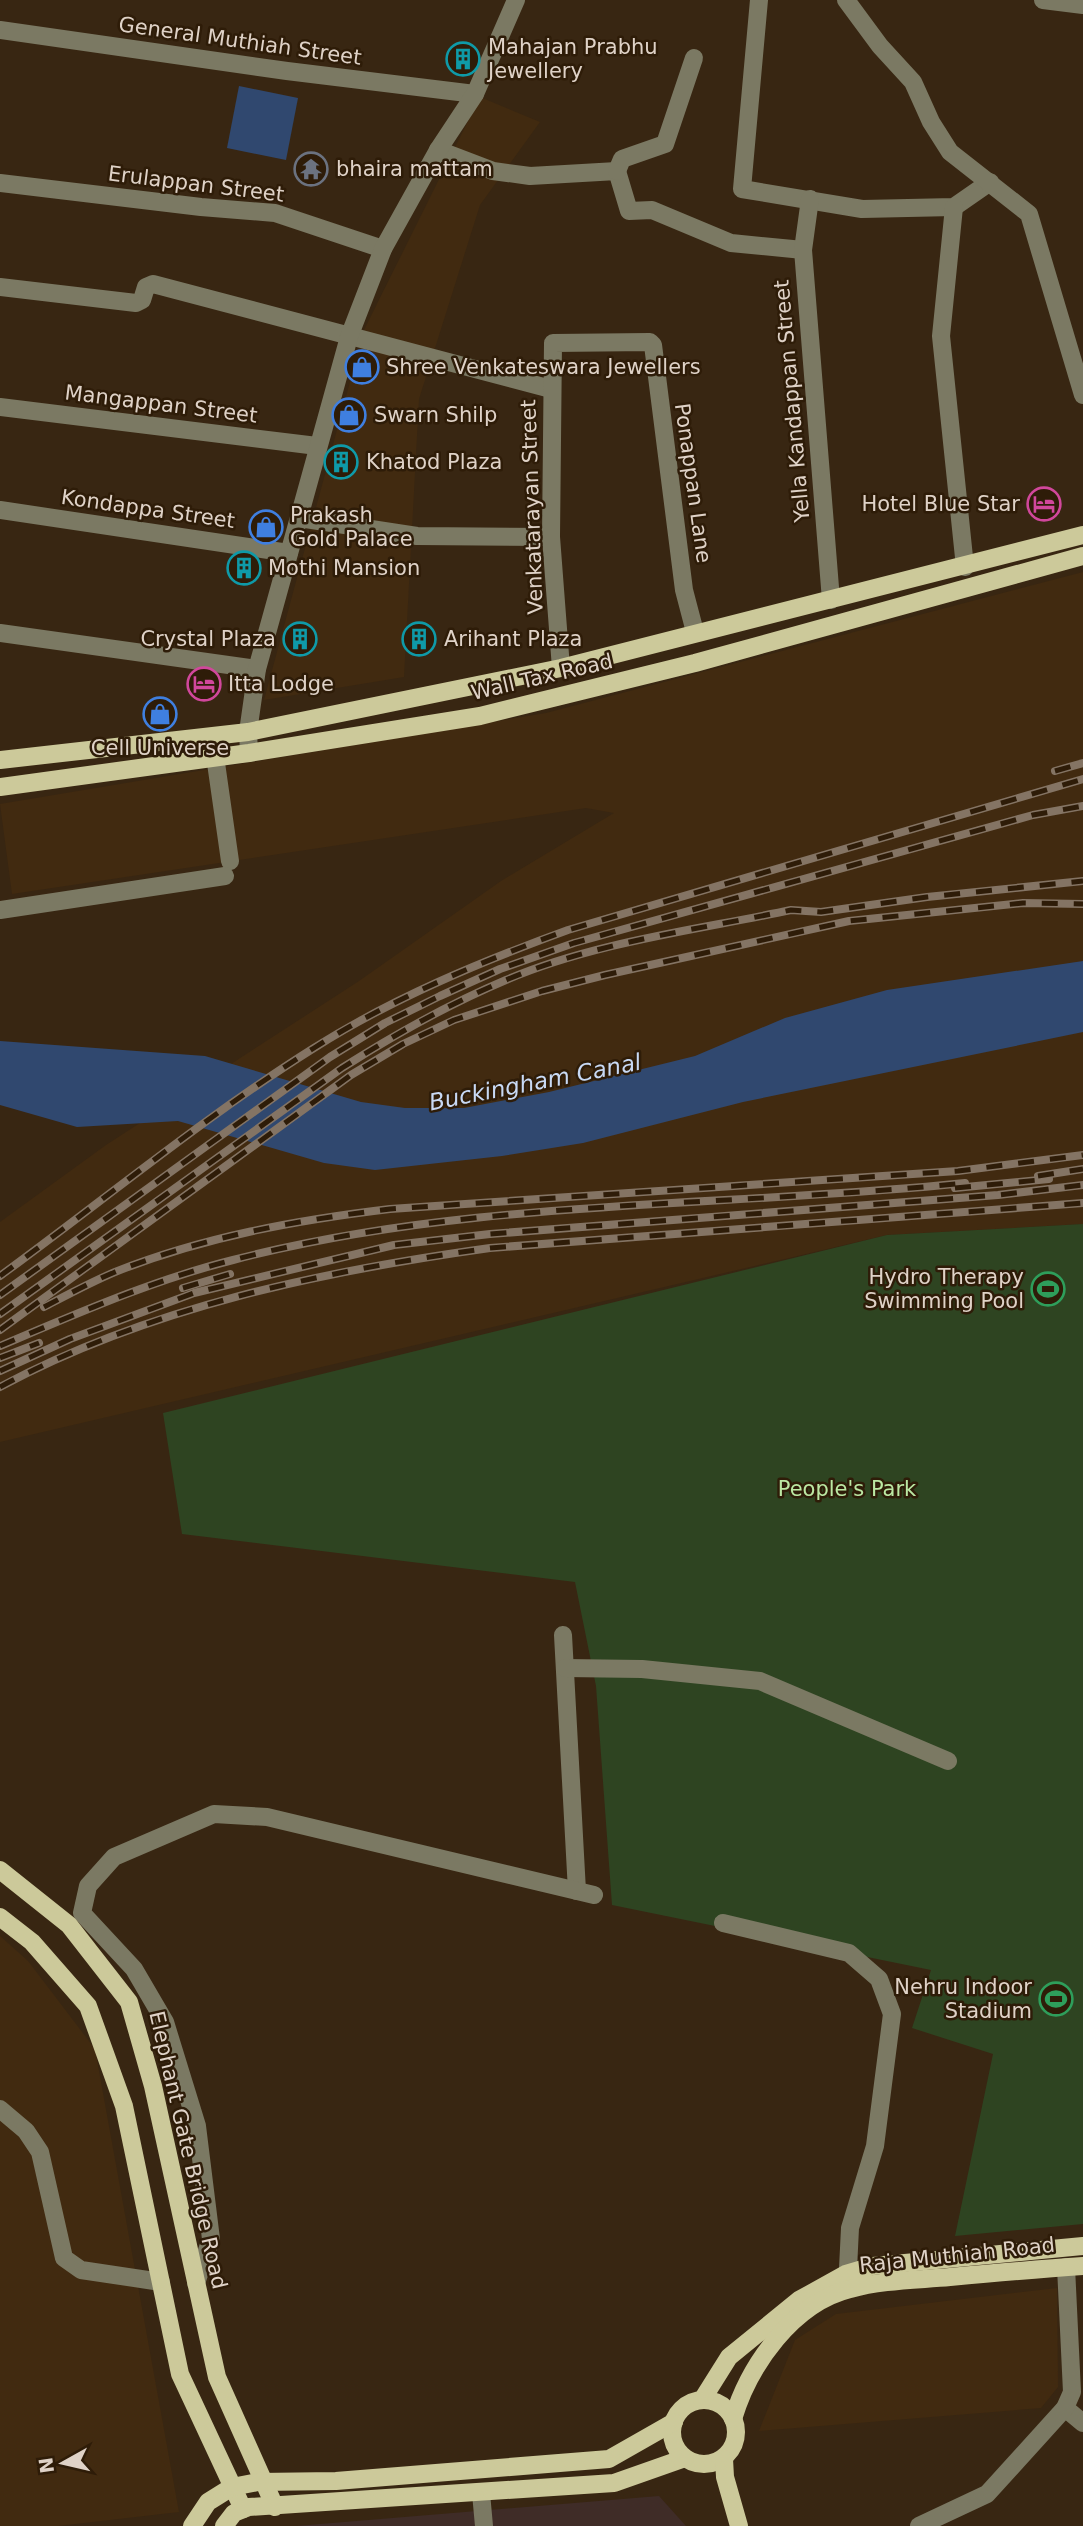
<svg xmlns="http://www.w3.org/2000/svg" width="1083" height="2526" font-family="'DejaVu Sans',sans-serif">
  <rect width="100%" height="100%" fill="#382612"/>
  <g fill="#412a10">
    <path d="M480 97 540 122 480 205 419 399 404 677 264 700 364 330Z"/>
    <path d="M1083 572V1224L887 1235 0 1442V1222L106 1145 359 981 501 881 614 813 586 808 12 894 0 804 546 713Z"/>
    <path d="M0 1936 28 1961 95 2049 179 2512 58 2526H0Z"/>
    <path d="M1057 2288 1058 2387 1041 2408 759 2431 795 2340 836 2314Z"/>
  </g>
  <path fill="#3f2c27" d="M659 2496 686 2526H296Z"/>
  <path fill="#2e4421" d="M1083 1224V2224L955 2236 993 2054 912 2028 931 1970 612 1905 596 1686 575 1582 182 1534 163 1413 887 1235Z"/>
  <g fill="#30486f">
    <path d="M239 86 298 98 286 160 227 148Z"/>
    <path d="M1083 961V1032L743 1102 583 1143 502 1156 375 1170 324 1163 178 1121 77 1127 0 1105V1041L205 1056 361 1102 405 1108H464L549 1092 695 1056 785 1018 887 990Z"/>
  </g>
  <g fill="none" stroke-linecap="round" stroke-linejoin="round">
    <g stroke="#7b7963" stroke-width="18">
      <path d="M759 0 742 189 862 209 954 207 990 182"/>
      <path d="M846 0 880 46 913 82 931 122 950 152 1029 214 1083 395"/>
      <path d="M1043 0 1083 5"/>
      <path d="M0 30 287 71 475 94"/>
      <path d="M438 150 493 171 530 176 617 171 629 211 652 210 731 243 803 250"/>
      <path d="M617 171 622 159 665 144 694 58"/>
      <path d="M0 183 201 207 275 213 383 249"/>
      <path d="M810 199 803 250 831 600"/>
      <path d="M954 207 941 336 965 567"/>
      <path d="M0 287 136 303 142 300 146 287 153 284 551 389"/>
      <path d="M0 407 317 446"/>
      <path d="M0 510 289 553"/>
      <path d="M299 518 417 536 551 537"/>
      <path d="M0 633 257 669"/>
      <path d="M561 668 551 537 553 343 650 342 653 345 684 590 695 632"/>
      <path d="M249 753 248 732 257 669 349 337 383 249 438 150 475 94 516 0"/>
      <path d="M215 756 230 861"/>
      <path d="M0 910 225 876"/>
      <path d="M563 1635 577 1891"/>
      <path d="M565 1668 642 1669 760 1681 948 1761"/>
      <path d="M723 1923 849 1953 879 1979 892 2014 875 2146 850 2228 847 2289"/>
      <path d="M0 2109 26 2131 40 2152 64 2258 81 2270 161 2282"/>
      <path d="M196 2283 211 2239 197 2126 165 2022 134 1969 82 1913 88 1886 114 1857 214 1814 267 1817 594 1895"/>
      <path d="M1065 2408 1083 2423"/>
      <path d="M481 2493 484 2526"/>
      <path d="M919 2526 987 2494 1065 2408 1072 2392 1066 2267"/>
    </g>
    <g stroke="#ccc99a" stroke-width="18">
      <path d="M0 760 248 732 561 668 1083 535"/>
      <path d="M0 787 249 753 480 716 695 663 1083 556"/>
      <path d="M0 1870 69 1925 129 2002 153 2086 217 2377 275 2507"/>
      <path d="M0 1917 32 1942 88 2006 124 2106 180 2374 243 2509"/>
      <circle cx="704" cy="2432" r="32"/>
      <path d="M702 2400 729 2357 799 2300 846 2274 873 2266 1083 2246"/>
      <path d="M733 2419C749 2365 793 2303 850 2289 882 2280 917 2280 950 2277 994 2273 1039 2269 1083 2266"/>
      <path d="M724 2459 725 2477 739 2526"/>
      <path d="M192 2526 208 2502 232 2487 258 2482 336 2481 609 2459 674 2422"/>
      <path d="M224 2526 234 2513 249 2507 614 2483 685 2458"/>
    </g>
    <defs>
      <g id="rail">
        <path d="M1055 771 1083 763"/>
        <path d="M1038 1176 1083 1169"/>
        <path d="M955 1188 1049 1179"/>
        <path d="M0 1276C104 1200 204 1117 314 1048 393 998 480 962 568 930L1083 779"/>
        <path d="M183 1288 230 1274"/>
        <path d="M0 1295 330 1057 385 1023 440 996 500 969 574 943 1033 815 1083 806"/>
        <path d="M44 1307C67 1295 91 1282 115 1272 203 1237 297 1220 390 1209L958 1171 1083 1155"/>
        <path d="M0 1314 342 1068C394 1035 449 1004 506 980 595 942 697 930 791 910L821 912 927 897 1083 881"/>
        <path d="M0 1330 351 1075 403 1044 454 1020 542 991 605 975 849 921 1023 903 1083 904"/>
        <path d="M0 1346C76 1314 153 1280 233 1260 471 1198 722 1208 965 1183"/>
        <path d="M0 1358 39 1343"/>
        <path d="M0 1371 70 1339 194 1293 394 1245 490 1234 998 1195 1083 1185"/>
        <path d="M0 1387C149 1307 324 1271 490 1248L1083 1203"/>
      </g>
    </defs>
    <use href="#rail" stroke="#847464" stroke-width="8"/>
    <use href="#rail" stroke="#2e1c08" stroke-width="5" stroke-dasharray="16" stroke-linecap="butt"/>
  </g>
  <defs>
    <symbol id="building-ring" viewBox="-11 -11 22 22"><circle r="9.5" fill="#2e1c08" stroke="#0f9aa8" stroke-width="1.5"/><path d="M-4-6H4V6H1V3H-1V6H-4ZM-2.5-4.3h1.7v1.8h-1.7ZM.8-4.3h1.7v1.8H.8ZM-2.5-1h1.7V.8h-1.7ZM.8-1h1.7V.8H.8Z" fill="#0f9aa8"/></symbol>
    <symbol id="temple-ring" viewBox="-11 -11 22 22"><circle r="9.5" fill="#2e1c08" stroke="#6b7280" stroke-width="1.5"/><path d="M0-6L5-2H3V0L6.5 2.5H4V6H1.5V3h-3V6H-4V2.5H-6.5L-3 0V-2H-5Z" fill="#6b7280"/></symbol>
    <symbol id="shop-ring" viewBox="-11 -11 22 22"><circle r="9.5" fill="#2e1c08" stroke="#3f7fe0" stroke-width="1.5"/><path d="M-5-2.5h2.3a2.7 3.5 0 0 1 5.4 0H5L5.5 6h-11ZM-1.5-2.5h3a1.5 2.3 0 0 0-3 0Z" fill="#3f7fe0"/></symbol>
    <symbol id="hotel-ring" viewBox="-11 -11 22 22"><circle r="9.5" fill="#2e1c08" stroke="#d1479c" stroke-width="1.5"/><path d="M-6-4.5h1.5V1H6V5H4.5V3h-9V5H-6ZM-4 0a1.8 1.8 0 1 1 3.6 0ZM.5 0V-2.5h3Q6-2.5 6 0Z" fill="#d1479c"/></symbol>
    <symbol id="stadium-ring" viewBox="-11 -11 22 22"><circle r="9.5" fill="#2e1c08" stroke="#2e9e5b" stroke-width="1.5"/><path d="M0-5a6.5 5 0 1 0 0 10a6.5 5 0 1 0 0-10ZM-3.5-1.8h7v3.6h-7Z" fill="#2e9e5b"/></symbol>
  </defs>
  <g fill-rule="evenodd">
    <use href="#building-ring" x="444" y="40" width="38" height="38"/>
    <use href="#temple-ring" x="292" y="150" width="38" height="38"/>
    <use href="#shop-ring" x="343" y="348" width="38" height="38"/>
    <use href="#shop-ring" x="330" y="396" width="38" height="38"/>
    <use href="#building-ring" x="322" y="443" width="38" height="38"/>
    <use href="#hotel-ring" x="1025" y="485" width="38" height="38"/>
    <use href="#shop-ring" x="247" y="508" width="38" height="38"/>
    <use href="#building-ring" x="225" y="549" width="38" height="38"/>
    <use href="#building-ring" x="281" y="620" width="38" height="38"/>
    <use href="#building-ring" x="400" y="620" width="38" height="38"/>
    <use href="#hotel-ring" x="185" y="665" width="38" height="38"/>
    <use href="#shop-ring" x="141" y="695" width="38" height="38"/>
    <use href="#stadium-ring" x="1029" y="1270" width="38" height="38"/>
    <use href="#stadium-ring" x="1037" y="1980" width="38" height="38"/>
  </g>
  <g text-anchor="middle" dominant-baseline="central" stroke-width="5" stroke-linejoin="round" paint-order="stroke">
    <g font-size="21" fill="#dfd2c7" stroke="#2e1c08">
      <text transform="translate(240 41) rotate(8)">General Muthiah Street</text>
      <text transform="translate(196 184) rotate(7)">Erulappan Street</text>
      <text transform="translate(792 401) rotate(-95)">Yella Kandappan Street</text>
      <text transform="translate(161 404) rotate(7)">Mangappan Street</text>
      <text transform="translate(693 483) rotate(82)">Ponappan Lane</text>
      <text transform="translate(532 507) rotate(-92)">Venkatarayan Street</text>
      <text transform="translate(148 509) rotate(8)">Kondappa Street</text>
      <text transform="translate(542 677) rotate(-13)">Wall Tax Road</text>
      <text transform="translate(188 2150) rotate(77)">Elephant Gate Bridge Road</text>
      <text transform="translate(957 2255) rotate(-6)">Raja Muthiah Road</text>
    </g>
    <g font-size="21" fill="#dfd2c7" stroke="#2e1c08" text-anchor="start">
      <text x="488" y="47">Mahajan Prabhu<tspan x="488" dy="24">Jewellery</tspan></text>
      <text x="336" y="169">bhaira mattam</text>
      <text x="386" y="367">Shree Venkateswara Jewellers</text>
      <text x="374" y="415">Swarn Shilp</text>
      <text x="366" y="462">Khatod Plaza</text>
      <text x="1020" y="504" text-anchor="end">Hotel Blue Star</text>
      <text x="290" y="515">Prakash<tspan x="290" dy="24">Gold Palace</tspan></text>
      <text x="268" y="568">Mothi Mansion</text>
      <text x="276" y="639" text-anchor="end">Crystal Plaza</text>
      <text x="444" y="639">Arihant Plaza</text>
      <text x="228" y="684">Itta Lodge</text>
      <text x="160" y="748" text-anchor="middle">Cell Universe</text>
      <text x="1024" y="1277" text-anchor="end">Hydro Therapy<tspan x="1024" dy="24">Swimming Pool</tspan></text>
      <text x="1032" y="1987" text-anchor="end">Nehru Indoor<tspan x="1032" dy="24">Stadium</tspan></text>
    </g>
    <g font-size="21" fill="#bbe8a3" stroke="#2e1c08">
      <text x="847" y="1489">People's Park</text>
    </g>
    <g font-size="23" font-style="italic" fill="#c8d9f4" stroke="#2e1c08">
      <text transform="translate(535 1082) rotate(-11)">Buckingham Canal</text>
    </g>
  </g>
  <g transform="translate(63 2463) rotate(262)" stroke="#2e1c08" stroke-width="5" paint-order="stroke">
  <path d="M0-5L12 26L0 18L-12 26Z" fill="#dfd2c7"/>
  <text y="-10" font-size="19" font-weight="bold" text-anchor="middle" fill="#dfd2c7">N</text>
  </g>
</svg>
